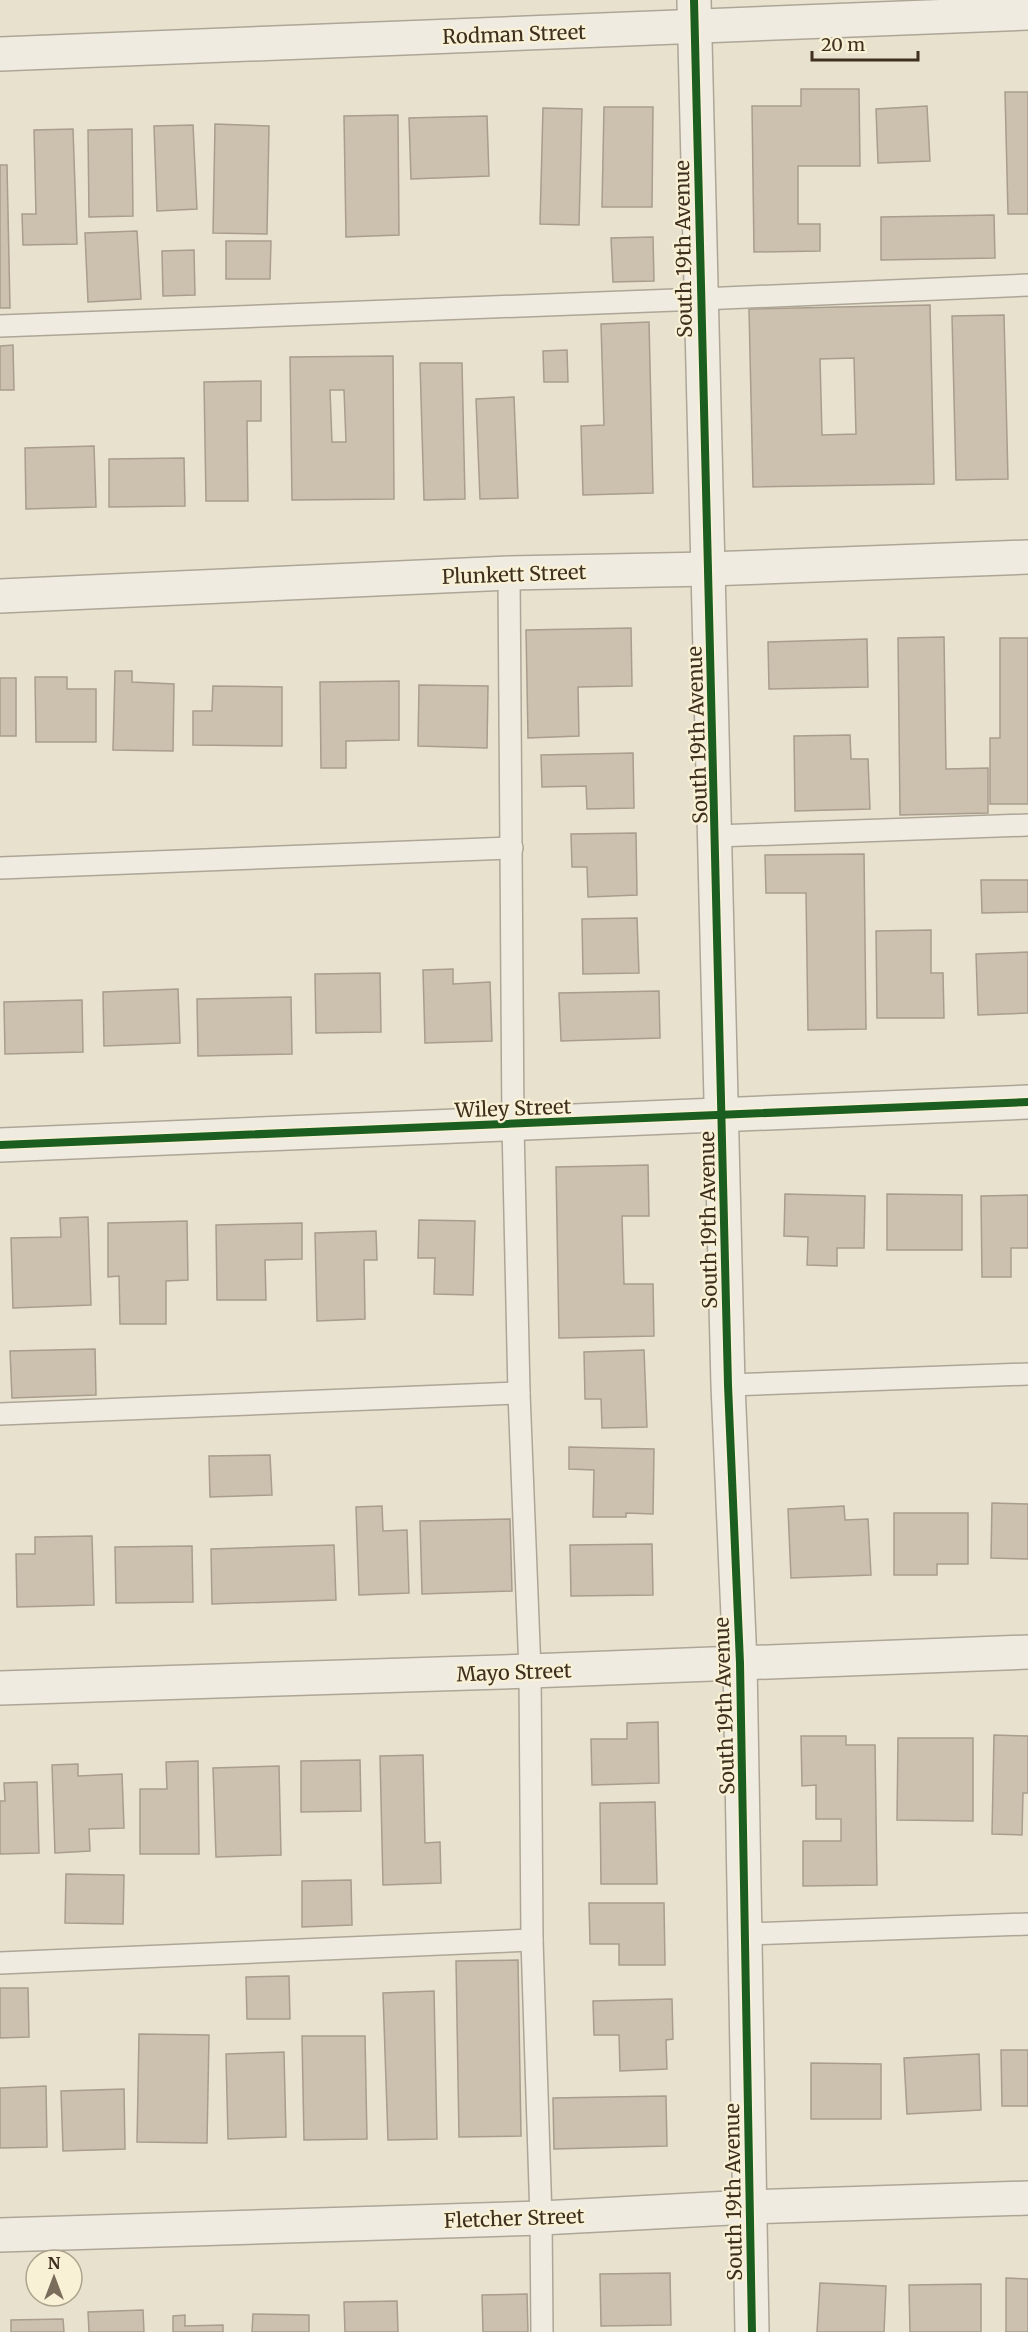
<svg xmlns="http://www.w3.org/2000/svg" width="1028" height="2332" font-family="Merriweather,serif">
  <rect width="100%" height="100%" fill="#e8e1ce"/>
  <g fill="#ccc0af" stroke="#a99d8d" stroke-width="1.5" fill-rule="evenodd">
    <path d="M801 89H859L860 166H798V224H820V251L754 252 752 106H801Z"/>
    <path d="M1005 92H1028V214H1008Z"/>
    <path d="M927 106 930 161 878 163 876 109Z"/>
    <path d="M604 107H653L652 207H602Z"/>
    <path d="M543 108 582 109 579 225 540 224Z"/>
    <path d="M398 115 399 235 346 237 344 116Z"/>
    <path d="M487 116 489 176 411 179 409 118Z"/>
    <path d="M215 124 269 126 267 234 213 233Z"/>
    <path d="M193 125 197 209 157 211 154 126Z"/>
    <path d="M73 129 77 244 23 245 22 214H36L34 130Z"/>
    <path d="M132 129 133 216 89 217 88 130Z"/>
    <path d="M0 165H7L10 308H0Z"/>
    <path d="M994 215 995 258 881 260V217Z"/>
    <path d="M137 231 141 299 88 302 85 233Z"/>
    <path d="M653 237 654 281 613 282 611 238Z"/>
    <path d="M226 241H271L270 279H226Z"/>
    <path d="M194 250 195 295 163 296 162 251Z"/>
    <path d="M930 305 934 484 753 487 749 309ZM854 358 856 434 822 435 820 359Z"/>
    <path d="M1004 315 1008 479 956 480 952 316Z"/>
    <path d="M649 322 653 493 583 495 581 426 604 425 601 324Z"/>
    <path d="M13 345 14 390H0V346Z"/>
    <path d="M567 350 568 382H544L543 351Z"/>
    <path d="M393 356 394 499 292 500 290 357ZM330 390H344L346 442H332Z"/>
    <path d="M420 363H462L465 499 424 500Z"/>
    <path d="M261 381V421H247L248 501H206L204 382Z"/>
    <path d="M514 397 518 498 480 499 476 399Z"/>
    <path d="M94 446 96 507 26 509 25 448Z"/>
    <path d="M184 458 185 506 109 507V459Z"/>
    <path d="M631 628 632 686 578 687 579 736 528 738 526 630Z"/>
    <path d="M944 637 946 769 988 768V813L900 815 898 638Z"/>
    <path d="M1000 638H1028V804H990V738H1000Z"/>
    <path d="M867 639 868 687 769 689 768 642Z"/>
    <path d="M115 671H132V682L174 684 173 751 113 750Z"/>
    <path d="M35 677H67V689H96V742H36Z"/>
    <rect x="0" y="678" width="16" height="58"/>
    <path d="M399 681V740L346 741V768H321L320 682Z"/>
    <path d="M419 685 488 686 487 748 418 746Z"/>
    <path d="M213 686 282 687V746L193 745V711H212Z"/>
    <path d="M850 735 851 759H868L870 809 795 811 794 736Z"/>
    <path d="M633 753 634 808 587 809 586 786 542 787 541 755Z"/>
    <path d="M636 833 637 895 588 897 587 867H572L571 834Z"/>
    <path d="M864 854 866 1029 808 1030 806 893H766L765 855Z"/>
    <path d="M981 880H1028V912L982 913Z"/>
    <path d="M637 918 639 973 583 974 582 919Z"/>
    <path d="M931 930V973H943L944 1018H877L876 931Z"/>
    <path d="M1028 952V1013L978 1015 976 954Z"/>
    <path d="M453 969V984L490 982 492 1041 425 1043 423 970Z"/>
    <path d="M380 973 381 1032 316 1033 315 974Z"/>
    <path d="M178 989 180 1043 104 1046 103 992Z"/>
    <path d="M659 991 660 1038 561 1041 559 993Z"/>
    <path d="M291 997 292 1054 198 1056 197 999Z"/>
    <path d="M82 1000 83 1052 5 1054 4 1002Z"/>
    <path d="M648 1165 649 1216H622L624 1284H653L654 1336 559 1338 556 1167Z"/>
    <path d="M785 1194 865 1196 864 1248H837V1266L807 1265 808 1237 784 1236Z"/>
    <path d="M887 1194 962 1195V1250H887Z"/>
    <path d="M1028 1195V1248H1011V1277H982L981 1196Z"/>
    <path d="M88 1217 91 1305 13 1308 11 1238 61 1237 60 1218Z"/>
    <path d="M419 1220 475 1221 473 1295 434 1294 435 1258H418Z"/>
    <path d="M187 1221 188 1280 166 1281V1324H120L119 1276 108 1277V1223Z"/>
    <path d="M302 1223V1259L265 1260 266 1300H217L216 1225Z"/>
    <path d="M376 1231 377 1260H364L365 1319 317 1321 315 1233Z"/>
    <path d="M95 1349 96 1395 12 1398 10 1351Z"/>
    <path d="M644 1350 647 1427 602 1428 601 1399H585L584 1352Z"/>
    <path d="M569 1447 654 1449 653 1514 626 1513V1517H593L594 1470 569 1469Z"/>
    <path d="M270 1455 272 1495 210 1497 209 1456Z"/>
    <path d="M992 1503 1028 1504V1559L991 1558Z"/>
    <path d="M382 1506 383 1531 407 1530 409 1593 359 1595 356 1507Z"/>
    <path d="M844 1506 845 1520 868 1519 871 1575 791 1578 788 1509Z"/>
    <path d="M894 1513H968V1564H937V1575H894Z"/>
    <path d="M510 1519 512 1591 422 1594 420 1521Z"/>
    <path d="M92 1536 94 1605 17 1607 16 1554H35V1537Z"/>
    <path d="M652 1544 653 1595 571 1596 570 1545Z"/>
    <path d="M334 1545 336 1600 212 1604 211 1549Z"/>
    <path d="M192 1546 193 1602 116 1603 115 1547Z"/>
    <path d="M658 1722 659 1783 592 1785 591 1739H627V1723Z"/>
    <path d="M994 1735 1028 1736V1793H1023L1022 1835 992 1834Z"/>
    <path d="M801 1736H846V1745H875L877 1885 803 1886V1841H841V1819H816V1785L802 1786Z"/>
    <path d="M898 1738H973V1821L897 1820Z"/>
    <path d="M423 1755 425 1843 440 1842 441 1883 383 1885 380 1756Z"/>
    <path d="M360 1760 361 1811 301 1812V1761Z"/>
    <path d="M198 1761 199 1854H140V1789H167L166 1762Z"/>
    <path d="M78 1764V1776L122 1774 124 1828 89 1829 90 1851 55 1853 52 1765Z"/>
    <path d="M279 1766 281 1855 216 1857 213 1768Z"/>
    <path d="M37 1782 39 1853 0 1854V1801H5L4 1783Z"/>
    <path d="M655 1802 657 1884H601L600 1803Z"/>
    <path d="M66 1874 124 1875 123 1924 65 1923Z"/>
    <path d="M351 1880 352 1925 302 1927V1881Z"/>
    <path d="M589 1903H664L665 1965H619V1944H590Z"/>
    <path d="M518 1960 521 2136 459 2137 456 1961Z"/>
    <path d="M289 1976 290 2019H247L246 1977Z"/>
    <path d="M0 1988H28L29 2037 0 2038Z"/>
    <path d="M434 1991 437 2139 388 2140 383 1993Z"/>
    <path d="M672 1999 673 2039 666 2040 667 2069 620 2071 619 2035H594L593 2001Z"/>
    <path d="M139 2034 209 2035 207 2143 137 2142Z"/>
    <path d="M302 2036H365L367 2139 304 2140Z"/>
    <path d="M1001 2050H1028V2106H1002Z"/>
    <path d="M284 2052 286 2137 228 2139 226 2054Z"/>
    <path d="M979 2054 981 2110 907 2114 904 2058Z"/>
    <path d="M811 2063 881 2064V2119H811Z"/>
    <path d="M46 2086 47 2147 0 2148V2088Z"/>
    <path d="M124 2089 125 2149 63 2151 61 2091Z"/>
    <path d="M666 2096 667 2146 554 2149 553 2098Z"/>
    <path d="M670 2273 671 2325 601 2326 600 2274Z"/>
    <path d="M1006 2278 1028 2279V2332H1006Z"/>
    <path d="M820 2283 886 2286 884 2332H817Z"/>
    <path d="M981 2284V2332H910L909 2285Z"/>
    <path d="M527 2294 528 2332H483L482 2295Z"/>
    <path d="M397 2301 398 2332H345L344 2302Z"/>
    <path d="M143 2310 144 2332H89L88 2312Z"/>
    <path d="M253 2314 309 2315V2332H252Z"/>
    <path d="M185 2315V2326L223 2325V2332H173V2316Z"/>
    <path d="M63 2319 64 2332H11V2320Z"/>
  </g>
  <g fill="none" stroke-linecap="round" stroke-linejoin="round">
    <defs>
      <g id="lane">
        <path d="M0 326 701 299 1028 285"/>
        <path d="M509 573 513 1125 519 1393 530 1671 532 1940 541 2218 542 2332"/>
        <path d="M716 836 1028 825"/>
        <path d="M0 868 512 848"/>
        <path d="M728 1385 1028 1374"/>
        <path d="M0 1414 519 1393"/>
        <path d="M746 1934 1028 1924"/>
        <path d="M0 1963 532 1940"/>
      </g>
      <g id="street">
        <path d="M694 0 728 1385 740 1663 752 2332"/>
        <path d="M0 54 1028 13"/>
        <path d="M0 596 509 573 708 569 1028 557"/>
        <path d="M0 1145 1028 1102"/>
        <path d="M0 1688 530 1671 1028 1652"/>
        <path d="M0 2235 541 2218 749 2207 1028 2198"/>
      </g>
    </defs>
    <use href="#lane" stroke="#ada697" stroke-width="24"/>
    <use href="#street" stroke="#ada697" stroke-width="36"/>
    <use href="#lane" stroke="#f0ebe1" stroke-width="21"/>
    <use href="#street" stroke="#f0ebe1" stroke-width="33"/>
    <defs>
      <g id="cycleway">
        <path d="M694 0 728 1385 740 1663 752 2332"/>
        <path d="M0 1145 1028 1102"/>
      </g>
    </defs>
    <use href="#cycleway" stroke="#f9f1d5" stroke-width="11"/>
    <use href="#cycleway" stroke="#1b5e20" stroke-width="8"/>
  </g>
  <g text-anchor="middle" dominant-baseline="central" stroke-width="4.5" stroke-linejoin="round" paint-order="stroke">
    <g font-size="20" fill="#3e2f1e" stroke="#f9f1d5">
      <text transform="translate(514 34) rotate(-2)">Rodman Street</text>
      <text transform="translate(683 249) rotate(-91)">South 19th Avenue</text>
      <text transform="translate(514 574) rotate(-2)">Plunkett Street</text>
      <text transform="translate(697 735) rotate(-92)">South 19th Avenue</text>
      <text transform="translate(513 1108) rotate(-2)">Wiley Street</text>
      <text transform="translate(708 1220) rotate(-91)">South 19th Avenue</text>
      <text transform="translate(514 1672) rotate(-2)">Mayo Street</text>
      <text transform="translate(724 1706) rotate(-92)">South 19th Avenue</text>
      <text transform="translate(733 2192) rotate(-91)">South 19th Avenue</text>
      <text transform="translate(514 2218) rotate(-2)">Fletcher Street</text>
    </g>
  </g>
  <g transform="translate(54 2278)"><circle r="28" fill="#f9f1d5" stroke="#aea38c" stroke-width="1.5"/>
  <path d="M0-4.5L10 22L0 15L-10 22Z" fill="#7a6d5c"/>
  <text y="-9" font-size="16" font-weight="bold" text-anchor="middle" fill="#3e2f1e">N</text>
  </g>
  <path d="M812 51v9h106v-9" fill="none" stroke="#3e2f1e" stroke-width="3"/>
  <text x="821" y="51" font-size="18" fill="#3e2f1e" stroke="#f9f1d5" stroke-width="4.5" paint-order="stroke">20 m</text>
</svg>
